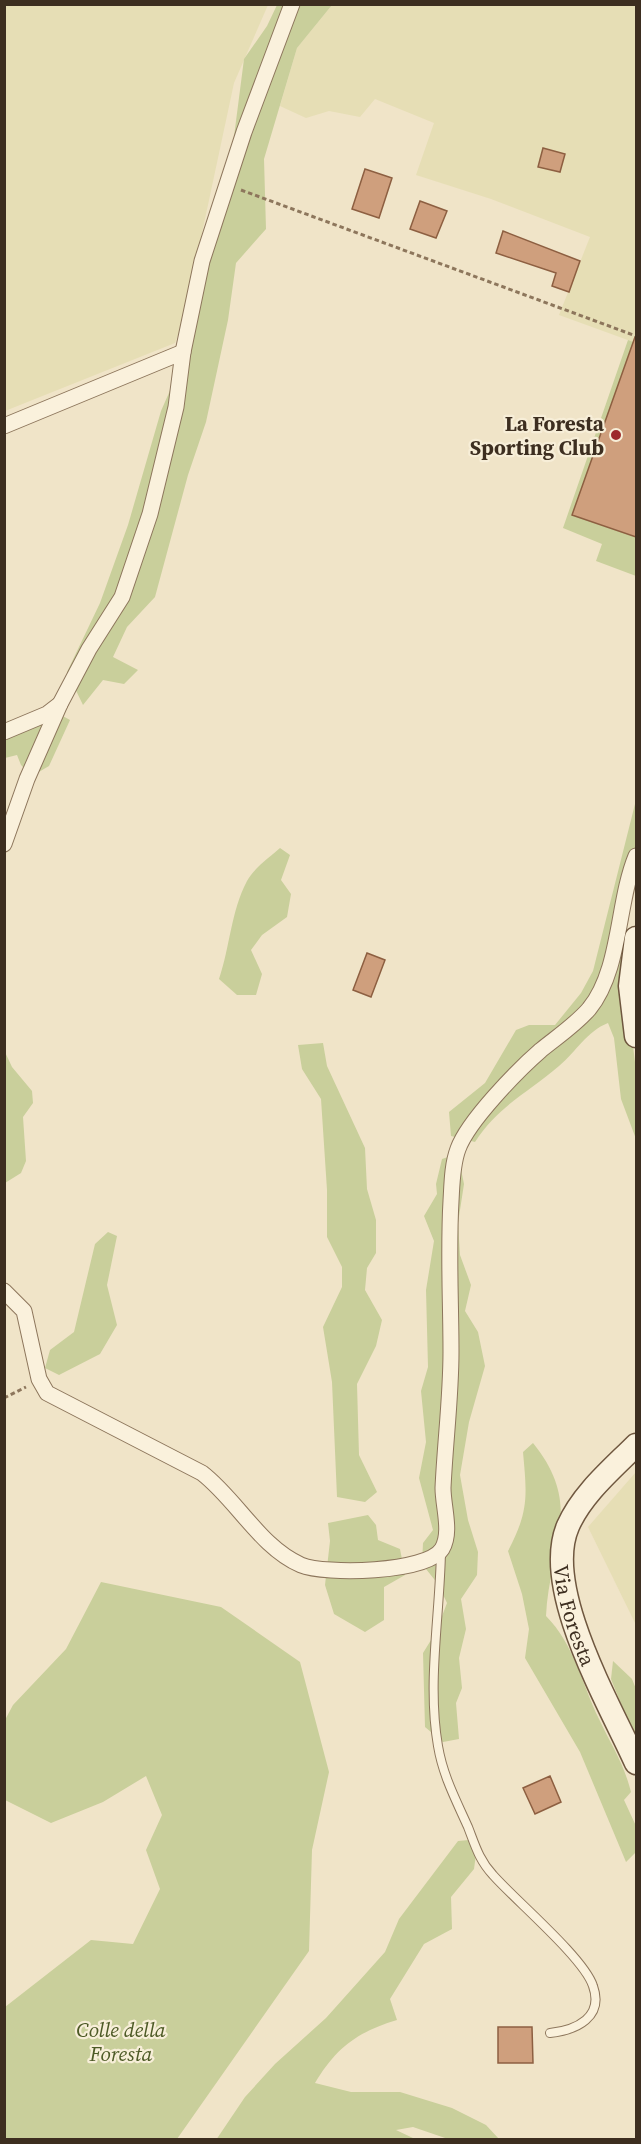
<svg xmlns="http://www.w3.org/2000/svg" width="641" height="2144" font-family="'Source Serif 4',serif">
  <rect width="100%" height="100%" fill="#f0e4c8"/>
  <g fill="#e6deb5">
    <path d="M5 5H268L234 83 183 322 175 343 5 411Z"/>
    <path d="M332 5H636V343L559 315 590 237 491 199 416 175 434 123 375 99 360 117 329 111 306 118 280 106 297 48Z"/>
    <path d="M636 1472V1625L588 1527Z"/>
  </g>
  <g fill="#c9cf9b">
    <path d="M277 5H332L297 48 264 159 266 229 236 263 228 320 206 422 188 475 155 597 127 627 113 657 138 670 124 684 103 680 83 705 67 672 100 603 128 525 161 411 179 370 232 152 244 59 267 26Z"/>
    <path d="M628 340 636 343V576L596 561 602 544 563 528Z"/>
    <path d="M50 709 70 720 49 766 32 776 21 765 17 755 5 758V723Z"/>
    <path d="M636 800V874L621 950 636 1070V1139L621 1099 614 1038 608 1023C587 1031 576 1052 559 1066 528 1093 499 1105 475 1142L451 1136 449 1112 485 1083 516 1030 529 1025H555L581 993 593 971Z"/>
    <path d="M280 848 290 855 281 880 291 894 287 917 262 935 251 950 262 974 256 995H237L219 979C230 947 231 911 247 881 254 868 270 857 280 848Z"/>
    <path d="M323 1043 327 1066 365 1148 367 1189 376 1220V1253L367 1268 365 1290 382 1320 376 1346 357 1384 359 1455 377 1492 365 1502 337 1497 332 1382 323 1327 342 1287V1267L327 1237V1190L321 1099 302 1069 298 1045Z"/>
    <path d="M4 1050 12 1067 32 1091 33 1103 23 1117 26 1161 21 1173 5 1183Z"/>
    <path d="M448 1157 459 1160 464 1184 458 1223 460 1255 471 1285 465 1311 478 1332 485 1366 469 1422 460 1475 468 1520 478 1552 477 1575 461 1599 466 1629 459 1658 462 1688 456 1703 459 1739 443 1742 425 1727 423 1653 436 1632 447 1603 438 1584 422 1564 423 1543 433 1530 419 1478 426 1442 421 1391 428 1367 426 1290 434 1241 424 1216 437 1194 436 1184 442 1159Z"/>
    <path d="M108 1232 117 1236 107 1285 117 1325 100 1354 59 1375 45 1368 50 1350 74 1332 95 1244Z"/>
    <path d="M533 1443C585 1507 549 1548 546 1616 574 1644 582 1684 599 1719 612 1747 623 1761 631 1792L624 1800 636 1826V1852L626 1862 580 1752 525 1658 529 1629 522 1594 508 1551C529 1511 527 1496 523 1452Z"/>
    <path d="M368 1515 376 1525 378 1540 400 1549 405 1575 384 1587V1620L365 1632 334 1614 325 1585 330 1541 328 1523Z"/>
    <path d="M101 1582 221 1607 300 1662 329 1772 312 1850 309 1951 177 2139H5V2007L91 1940 133 1944 160 1889 146 1850 162 1815 146 1776 103 1802 51 1823 5 1800V1720L13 1705 66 1649Z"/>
    <path d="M613 1661 632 1679 636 1689V1742L611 1679Z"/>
    <path d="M469 1840 477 1847 474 1869 451 1897 452 1929 424 1944 390 1999 397 2020C357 2032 336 2048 315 2083L351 2092H400L452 2108 486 2125 499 2139H448L413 2127 396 2130 415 2139 216 2140 245 2097 275 2064 326 2018 385 1952 399 1919 458 1841Z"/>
  </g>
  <g fill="#cf9f7d" stroke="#8d5f41" stroke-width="1.5">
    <path d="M543 148 565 154 560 172 538 167Z"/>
    <path d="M365 169 392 178 379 218 352 209Z"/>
    <path d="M420 201 447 211 436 238 410 229Z"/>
    <path d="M503 231 580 261 569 292 552 286 556 273 496 253Z"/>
    <path d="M635 337H636V537L572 515Z"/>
    <path d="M367 953 385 960 371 997 353 990Z"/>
    <path d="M550 1776 561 1802 535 1814 523 1788Z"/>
    <path d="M498 2027H532L533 2063H498Z"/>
  </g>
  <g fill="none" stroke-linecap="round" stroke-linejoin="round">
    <defs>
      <path id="lane" d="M441 1551C440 1615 427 1683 438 1746 443 1776 456 1800 468 1827 475 1845 479 1860 493 1875 515 1900 584 1958 593 1986 604 2017 577 2030 550 2033"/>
      <g id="street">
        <path d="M4 426 183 352"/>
        <path d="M4 732 47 714 60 704"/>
        <path d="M4 844 27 779 60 704 89 649 122 597 150 514 176 407 183 352 202 261 244 132 292 4"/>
        <path d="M4 1291 24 1311 39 1379 47 1393 202 1473C237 1500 260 1547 301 1565 325 1575 427 1573 442 1549 452 1532 443 1507 443 1488 445 1443 451 1397 451 1352 451 1302 448 1252 451 1201 452 1184 452 1165 458 1149 468 1121 518 1070 541 1050 557 1037 575 1025 589 1009 621 970 617 902 636 856"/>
      </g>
      <g id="secondary">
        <path d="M636 938 630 986 636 1036"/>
        <path id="s1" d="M636 1445C612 1469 582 1494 568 1526 541 1588 610 1705 636 1763"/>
      </g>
    </defs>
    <use href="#lane" stroke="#8d765c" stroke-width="10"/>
    <use href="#street" stroke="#8d765c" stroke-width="17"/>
    <use href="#secondary" stroke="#6f573f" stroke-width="25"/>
    <g stroke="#8d765c" stroke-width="3" stroke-dasharray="4.5 3" stroke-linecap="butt">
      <path d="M241 190 636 336"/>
      <path d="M4 1398 26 1387"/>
    </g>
    <use href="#lane" stroke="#faf1dc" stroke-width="8"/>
    <use href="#street" stroke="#faf1dc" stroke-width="15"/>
    <use href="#secondary" stroke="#faf1dc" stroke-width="22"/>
  </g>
  <circle fill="#9e2a2b" stroke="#f7eed8" stroke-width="2" cx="616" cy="435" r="6"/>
  <g text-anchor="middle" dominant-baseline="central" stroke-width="4.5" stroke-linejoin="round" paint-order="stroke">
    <g font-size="21" font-weight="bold" fill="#3d2e20" stroke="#f7eed8" text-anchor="end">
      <text x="604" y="423">La Foresta<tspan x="604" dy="24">Sporting Club</tspan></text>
    </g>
    <g font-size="21" fill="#3d2e20" stroke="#f7eed8">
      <text stroke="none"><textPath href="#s1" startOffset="198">Via Foresta</textPath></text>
    </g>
    <g font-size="21" font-style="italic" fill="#4d5a26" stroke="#f7eed8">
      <text x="121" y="2029">Colle della<tspan x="121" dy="24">Foresta</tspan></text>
    </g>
  </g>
  <rect width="641" height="2144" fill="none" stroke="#3d2e20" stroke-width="12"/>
</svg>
